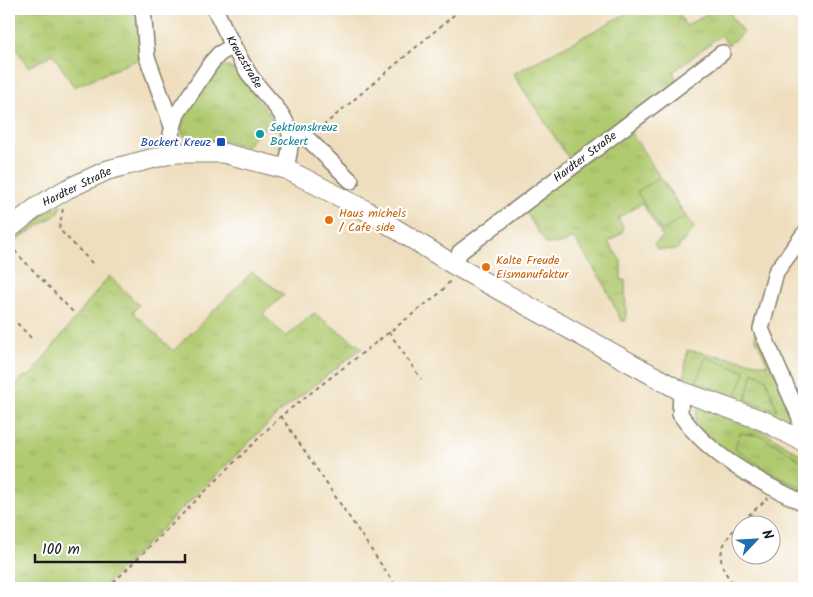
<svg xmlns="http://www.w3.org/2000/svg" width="813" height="597" font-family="Kalam,sans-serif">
  <defs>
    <pattern id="grass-tufts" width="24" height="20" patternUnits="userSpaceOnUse" patternTransform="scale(1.25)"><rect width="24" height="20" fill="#b0ca70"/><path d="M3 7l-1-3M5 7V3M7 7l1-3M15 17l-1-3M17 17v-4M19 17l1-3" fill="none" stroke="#97ad60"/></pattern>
    <pattern id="park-crowns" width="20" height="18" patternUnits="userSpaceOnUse" patternTransform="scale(1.25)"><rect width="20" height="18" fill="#b0ca70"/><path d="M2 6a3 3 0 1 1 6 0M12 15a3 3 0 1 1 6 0" fill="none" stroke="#97ad60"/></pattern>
  </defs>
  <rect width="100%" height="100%" fill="#fff"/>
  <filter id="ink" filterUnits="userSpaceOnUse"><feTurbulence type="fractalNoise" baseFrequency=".02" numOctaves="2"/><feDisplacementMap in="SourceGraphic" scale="10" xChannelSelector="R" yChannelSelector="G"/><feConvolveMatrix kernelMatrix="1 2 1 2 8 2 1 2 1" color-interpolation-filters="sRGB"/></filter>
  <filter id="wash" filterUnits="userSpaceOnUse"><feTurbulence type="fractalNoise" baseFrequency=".0096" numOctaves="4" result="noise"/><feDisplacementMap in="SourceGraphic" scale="20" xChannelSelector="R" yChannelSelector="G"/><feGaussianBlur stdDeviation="1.12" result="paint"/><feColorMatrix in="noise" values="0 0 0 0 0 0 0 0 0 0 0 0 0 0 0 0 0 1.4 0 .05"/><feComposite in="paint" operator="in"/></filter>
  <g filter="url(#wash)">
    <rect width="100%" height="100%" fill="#eedebd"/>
    <g fill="url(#grass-tufts)" stroke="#667346">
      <path d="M9 9H139L143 57 74 87 53 54 29 67 9 39Z"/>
      <path d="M635 9H676L686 26 715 9H727L743 33 728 45 721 35 673 72 678 83 572 163 513 74Z"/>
      <path d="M224 66 234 69 273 119 245 147C207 130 154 160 198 94 205 83 211 68 224 66Z"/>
      <path d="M628 128 694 228 676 250 657 249 654 244 663 237 642 203 618 218 623 227V232L608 242 621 261V280H625L626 321H621L603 282 573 237 564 243 546 244 523 208Z"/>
      <path d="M61 205 59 213 10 244 9 243V239L47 212Z"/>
      <path d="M252 272 284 295 263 314 286 337 314 313 362 348 280 412 102 588H9V392L25 375 28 378 109 276 139 305 133 312 173 351Z"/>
      <path d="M757 329 797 424 684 382 687 350 768 365 755 336Z"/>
      <path d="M700 408 765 432 804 457V496C764 475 728 456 695 424L697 410Z"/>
    </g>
    <g fill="url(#park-crowns)" stroke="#667346">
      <path d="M753 372 766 379 777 410 746 400Z"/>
      <path d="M740 433 762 436 804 462V489L770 472 735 448Z"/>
    </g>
    <g fill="#b0ca70" stroke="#667346">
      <path d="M660 177 684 216 662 231 637 192Z"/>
      <path d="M706 357 745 372 735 397 696 381Z"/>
    </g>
  </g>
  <g filter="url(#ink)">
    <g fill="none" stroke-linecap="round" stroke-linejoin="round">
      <defs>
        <g id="minor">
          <path d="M143 9 147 57 172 126"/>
          <path d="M215 9C226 32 237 56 251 77 264 96 285 111 290 134 292 145 288 158 286 169"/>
          <path d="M291 136 308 139 351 181"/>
          <path d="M174 153 171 134 177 114 211 63 219 54 233 46"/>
          <path d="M454 265 460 252 722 53"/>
          <path d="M681 391 680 414C709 456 759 482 804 503"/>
          <path d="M800 439V418L761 329 776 272 804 234"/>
        </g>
        <path id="major" d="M9 229 37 207 67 189 108 170 174 153H223L286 169 367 211 454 265 681 391 764 421 804 442"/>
      </defs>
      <use href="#minor" stroke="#857d6c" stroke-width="18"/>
      <use href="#major" stroke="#857d6c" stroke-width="21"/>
      <g stroke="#857d6c" stroke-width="2" stroke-dasharray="4 4" stroke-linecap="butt">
        <path d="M317 131 461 9"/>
        <path d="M63 209 59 229 93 264"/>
        <path d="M9 245 73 312"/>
        <path d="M9 323 18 324 33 340"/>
        <path d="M389 332 421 379"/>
        <path d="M281 416 397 588"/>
        <path d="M108 588 281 416 440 293 451 280"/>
        <path d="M739 588C696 552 740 524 768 498"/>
      </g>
      <use href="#minor" stroke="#fff" stroke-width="15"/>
      <use href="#major" stroke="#fff" stroke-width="19"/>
    </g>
  </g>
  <circle fill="#0f9aa8" stroke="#fff" stroke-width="2" cx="260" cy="134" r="5"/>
  <rect fill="#1a4fb4" stroke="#fff" stroke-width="2" x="216" y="137" width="10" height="10" rx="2.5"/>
  <g fill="#e8710a" stroke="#fff" stroke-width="2">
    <circle cx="329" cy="220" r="5"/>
    <circle cx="486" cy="267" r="5"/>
  </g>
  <g text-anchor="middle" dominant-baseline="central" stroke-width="4.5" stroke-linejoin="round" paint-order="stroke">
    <g font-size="12" fill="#1c1c1c" stroke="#fff">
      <text transform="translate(244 62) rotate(59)">Kreuzstraße</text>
      <text transform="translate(585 157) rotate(-37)">Hardter Straße</text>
      <text transform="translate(77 187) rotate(-26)">Hardter Straße</text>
    </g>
    <g font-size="12" fill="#0d838f" stroke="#fff" text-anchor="start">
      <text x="270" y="127">Sektionskreuz<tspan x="270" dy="14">Bockert</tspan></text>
    </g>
    <g font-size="12" fill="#164399" stroke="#fff" text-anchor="end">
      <text x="211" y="142">Bockert Kreuz</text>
    </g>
    <g font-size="12" fill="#c56008" stroke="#fff" text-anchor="start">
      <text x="339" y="213">Haus michels<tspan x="339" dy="14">/ Cafe side</tspan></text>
      <text x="496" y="260">Kalte Freude<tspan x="496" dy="14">Eismanufaktur</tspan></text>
    </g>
  </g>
  <rect width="813" height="597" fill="none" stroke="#fff" stroke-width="30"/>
  <g transform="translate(756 540) rotate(65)"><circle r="24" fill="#ffffff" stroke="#a4a4a4"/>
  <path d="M0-4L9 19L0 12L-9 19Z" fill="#1f6fb2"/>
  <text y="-8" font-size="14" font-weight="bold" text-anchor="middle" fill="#1c1c1c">N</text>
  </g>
  <path d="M35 554v8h150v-8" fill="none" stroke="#1c1c1c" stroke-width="2.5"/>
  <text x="42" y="554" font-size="15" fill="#1c1c1c" stroke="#ffffff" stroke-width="4" paint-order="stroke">100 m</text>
</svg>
